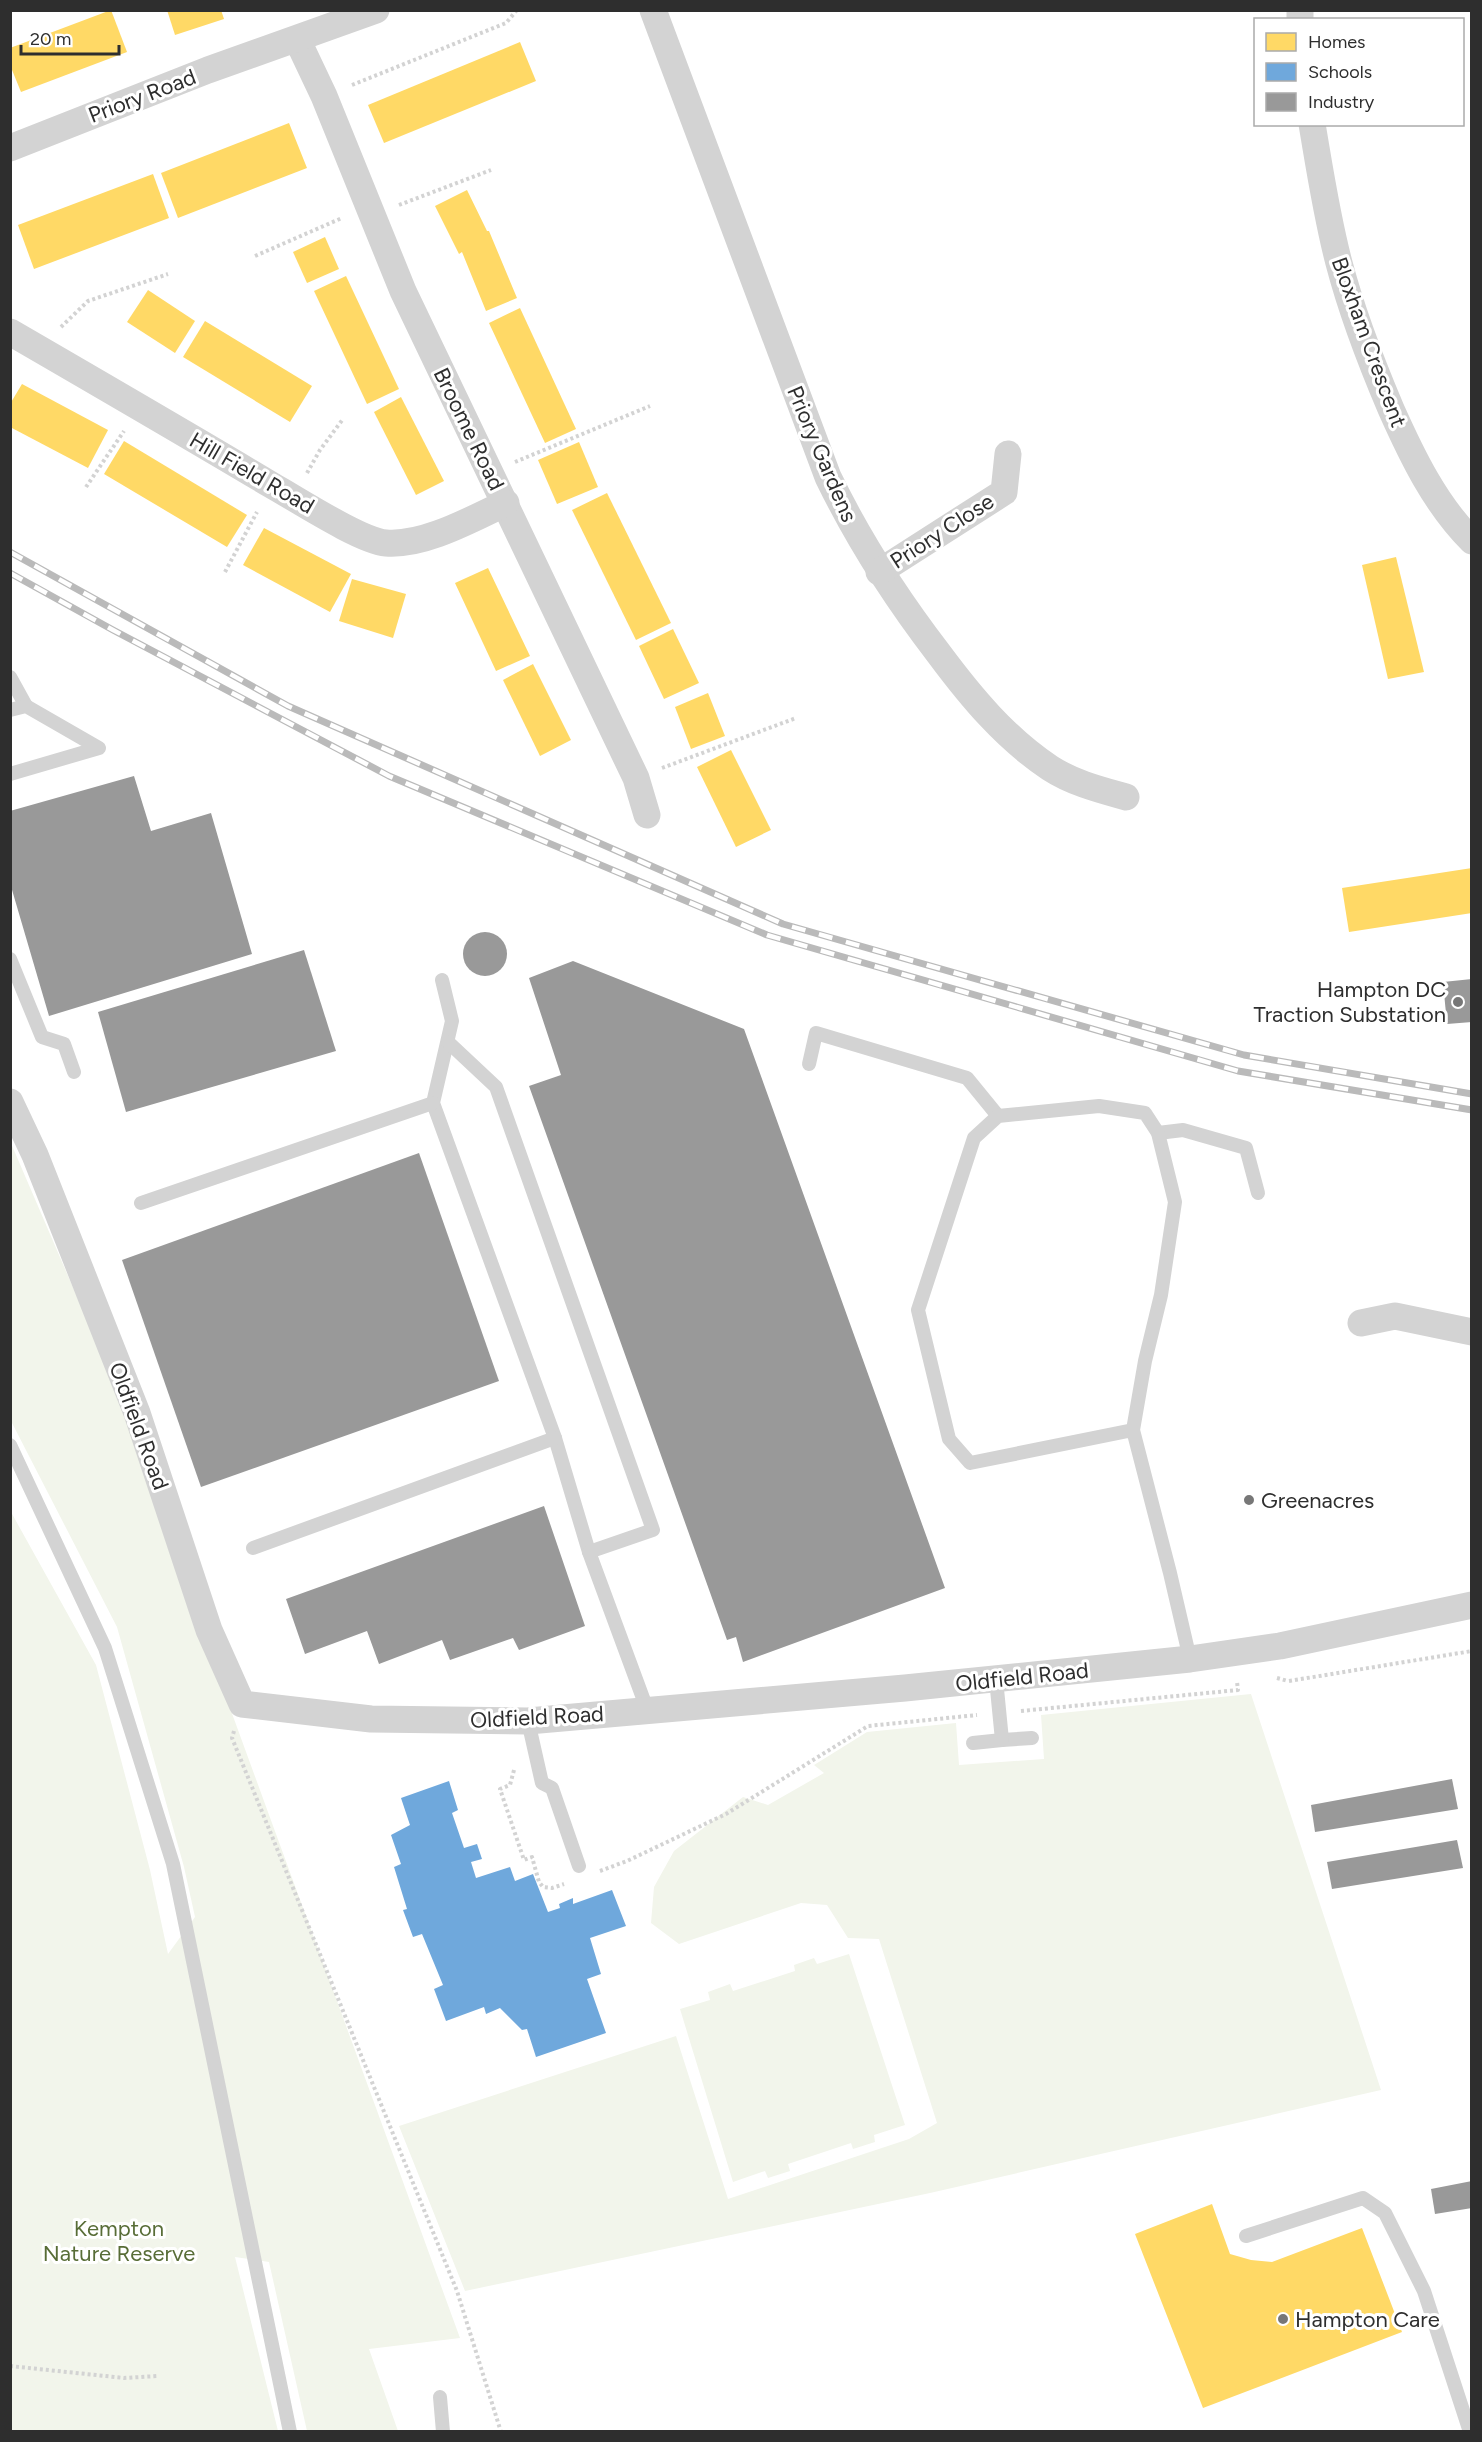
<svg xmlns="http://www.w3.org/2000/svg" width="1482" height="2442" font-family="Figtree,sans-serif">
  <rect width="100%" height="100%" fill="#fff"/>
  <g fill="#f2f5eb">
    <path d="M10 1141 130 1420 230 1708 460 2338 369 2349 398 2431H307L269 2262 235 2257 278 2431H11V1512L96 1665 150 1870 168 1954 195 1917 184 1867 117 1627 11 1421Z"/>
    <path d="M1251 1694 1381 2090 930 2193 465 2291 399 2126 676 2036 728 2199 909 2139 937 2123 879 1939 848 1938 827 1905 801 1903 679 1944 651 1923 654 1887 674 1851 743 1797 768 1805 824 1773 814 1765 867 1732 956 1723 959 1765 1044 1759 1041 1715Z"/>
    <path d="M849 1954 905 2125 874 2135 875 2142 853 2149 851 2143 788 2164 790 2171 768 2178 765 2171 733 2182 680 2009 710 2000 708 1992 730 1984 733 1991 795 1971 794 1965 814 1958 817 1964Z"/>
  </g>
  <g fill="#ffd966">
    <path d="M111 10 127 52 21 92 10 65V48Z"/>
    <path d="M167 10H221L224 19 175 35Z"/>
    <path d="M520 42 536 81 384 143 368 105Z"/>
    <path d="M289 123 307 168 178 218 161 173Z"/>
    <path d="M153 174 169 218 34 269 18 225Z"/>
    <path d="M467 190 487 231H489L517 298 486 311 462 252 459 254 435 206Z"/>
    <path d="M325 237 339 269 307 283 293 252Z"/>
    <path d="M346 276 399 389 367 404 314 291Z"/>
    <path d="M148 290 195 321 175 353 127 322Z"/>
    <path d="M520 308 576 429 545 443 489 323Z"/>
    <path d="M205 321 312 386 290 422 183 357Z"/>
    <path d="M22 384 108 430 88 468 10 427V404Z"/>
    <path d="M401 397 444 481 416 495 374 412Z"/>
    <path d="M124 441 247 515 227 547 104 474Z"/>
    <path d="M579 442 598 487 557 504 538 460Z"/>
    <path d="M607 493 671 623 636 640 572 510Z"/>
    <path d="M264 528 351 574 330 612 243 565Z"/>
    <path d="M1396 557 1424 672 1388 679 1362 565Z"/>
    <path d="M488 568 530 656 496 671 455 583Z"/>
    <path d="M352 579 406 594 393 638 339 621Z"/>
    <path d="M673 629 699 683 664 699 639 646Z"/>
    <path d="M533 664 571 740 540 756 503 680Z"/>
    <path d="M708 693 725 736 691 749 675 707Z"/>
    <path d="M731 750 771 830 736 847 697 767Z"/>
    <path d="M1472 868V913L1349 932 1342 888Z"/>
    <path d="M1212 2204 1230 2254 1251 2260 1272 2262 1362 2228 1402 2332 1203 2408 1135 2234Z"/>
  </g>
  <path fill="#6fa8dc" d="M449 1781 458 1810 452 1813 464 1848 477 1844 482 1859 471 1862 476 1878 510 1867 515 1881 533 1874 548 1912 560 1908 559 1904 573 1898V1904L612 1890 626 1926 590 1938 601 1974 587 1979 606 2033 536 2057 527 2029 522 2030 500 2008 486 2014 484 2007 446 2021 434 1989 443 1985 422 1934 413 1937 403 1910 407 1909 394 1867 401 1864 391 1835 410 1825 401 1798Z"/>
  <g fill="#999">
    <path d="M134 776 151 831 211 813 252 954 49 1016 10 883V811Z"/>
    <circle cx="485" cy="954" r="22"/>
    <path d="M304 950 336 1051 126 1112 98 1012Z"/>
    <path d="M573 961 744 1029 945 1588 743 1662 736 1637 727 1640 529 1086 561 1075 529 978Z"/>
    <path d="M1472 979V1022L1447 1024 1443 982Z"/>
    <path d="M419 1153 499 1381 201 1487 122 1260Z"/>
    <path d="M544 1506 585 1626 519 1650 513 1638 450 1660 442 1640 379 1664 367 1631 305 1654 286 1599Z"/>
    <path d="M1452 1779 1458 1809 1315 1832 1311 1805Z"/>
    <path d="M1457 1840 1463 1868 1332 1889 1327 1862Z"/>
    <path d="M1472 2181V2208L1435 2214 1431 2189Z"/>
  </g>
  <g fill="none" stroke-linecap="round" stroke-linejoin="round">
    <g stroke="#d3d3d3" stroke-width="4" stroke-dasharray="3 3" stroke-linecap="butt">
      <path d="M352 85 506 23 517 10"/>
      <path d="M399 205 491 170"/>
      <path d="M255 256 342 218"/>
      <path d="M61 327 88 301 168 274"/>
      <path d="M515 462 650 406"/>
      <path d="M307 473 320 450 343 419"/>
      <path d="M86 487 124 431"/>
      <path d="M225 572 257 512"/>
      <path d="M662 768 796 718"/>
      <path d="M1277 1678 1288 1681"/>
      <path d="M1289 1681 1472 1651"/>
      <path d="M1021 1711 1238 1690 1237 1682"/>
      <path d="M234 1731 232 1738 457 2291 501 2432"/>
      <path d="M514 1770 510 1785 500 1789 524 1860 532 1857 539 1882 543 1887 552 1888 564 1884"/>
      <path d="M600 1871 627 1861 726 1814 868 1726 977 1715"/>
      <path d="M10 2366 124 2378 157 2376"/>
    </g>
    <g stroke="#d3d3d3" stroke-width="14">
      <path d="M10 677 26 706"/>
      <path d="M10 710 26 706 99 748 10 774"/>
      <path d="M10 959 42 1037 64 1044 74 1072"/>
      <path d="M442 980 452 1021 433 1103 555 1438 589 1552 647 1709"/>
      <path d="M448 1042 496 1087 653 1530 589 1552"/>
      <path d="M809 1064 816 1033 967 1078 998 1116"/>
      <path d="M1158 1133 1183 1130 1246 1148 1258 1193"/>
      <path d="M141 1203 433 1103"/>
      <path d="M1133 1430 970 1463 949 1439 918 1310 974 1138 998 1116 1099 1106 1145 1113 1158 1133 1175 1202 1161 1295 1145 1361 1133 1430 1170 1573 1190 1659"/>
      <path d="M10 1445 105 1648 173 1864 290 2432"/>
      <path d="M253 1548 555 1438"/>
      <path d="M528 1721 542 1783 552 1788 579 1866"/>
      <path d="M1002 1740 1032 1738"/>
      <path d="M973 1743 1002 1740 996 1679"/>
      <path d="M1246 2236 1363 2198 1385 2213 1424 2291 1470 2432"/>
      <path d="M440 2397 443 2432"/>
    </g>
    <g stroke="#d3d3d3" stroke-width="27">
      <path d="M653 10 828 477C859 541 896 598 939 654 971 697 1005 738 1050 768 1073 783 1101 790 1126 797"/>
      <path d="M1300 10V20"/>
      <path d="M297 39 324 96 403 291 636 778 647 815"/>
      <path d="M1312 124C1320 171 1327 218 1339 263 1352 313 1371 362 1391 409 1412 456 1435 504 1472 541"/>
      <path d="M10 148 208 70 376 10"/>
      <path d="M10 332C98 383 186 434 273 486 298 500 361 541 386 543 424 546 472 519 506 503"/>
      <path d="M879 572 1004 492 1008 454"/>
      <path d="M10 1102 35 1155 137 1413 209 1630 242 1704 371 1719 528 1721 905 1688 1190 1659 1280 1646 1472 1605"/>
      <path d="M1361 1323 1395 1316 1472 1332"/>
    </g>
    <defs>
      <g id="rail">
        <path d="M10 552 288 706 783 924 1244 1055 1472 1094"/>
        <path d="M10 573 113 630 389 776 767 935 1238 1071 1472 1110"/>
      </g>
    </defs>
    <use href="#rail" stroke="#bababa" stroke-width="7"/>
    <use href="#rail" stroke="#fff" stroke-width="4.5" stroke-dasharray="14" stroke-linecap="butt"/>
  </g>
  <g fill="#777" stroke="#fff" stroke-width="2">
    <circle cx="1458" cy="1002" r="6"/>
    <circle cx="1249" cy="1500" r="6"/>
    <circle cx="1283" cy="2319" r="6"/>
  </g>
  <g text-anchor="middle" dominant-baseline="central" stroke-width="6" stroke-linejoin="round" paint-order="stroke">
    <g font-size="22" fill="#2e2e2e" stroke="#fff">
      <text transform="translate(142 96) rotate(-21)">Priory Road</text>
      <text transform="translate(1369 342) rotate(70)">Bloxham Crescent</text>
      <text transform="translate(469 429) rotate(64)">Broome Road</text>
      <text transform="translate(822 454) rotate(67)">Priory Gardens</text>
      <text transform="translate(252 473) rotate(30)">Hill Field Road</text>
      <text transform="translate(942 531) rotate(-33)">Priory Close</text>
      <text transform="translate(139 1426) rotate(70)">Oldfield Road</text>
      <text transform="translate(1022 1677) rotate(-6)">Oldfield Road</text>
      <text transform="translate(537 1717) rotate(-3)">Oldfield Road</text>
    </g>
    <g font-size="22" fill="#2e2e2e" stroke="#fff" text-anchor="start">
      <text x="1446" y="989" text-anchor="end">Hampton DC<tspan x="1446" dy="25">Traction Substation</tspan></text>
      <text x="1261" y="1500">Greenacres</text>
      <text x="1295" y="2319">Hampton Care</text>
    </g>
    <g font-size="22" fill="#586d37" stroke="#fff">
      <text x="119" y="2228">Kempton<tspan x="119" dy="25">Nature Reserve</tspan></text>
    </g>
  </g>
  <rect width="1482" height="2442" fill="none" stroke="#2e2e2e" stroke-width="24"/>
  <rect x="1254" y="18" width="210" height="108" fill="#ffffff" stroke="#ababab" stroke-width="1.5"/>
  <rect x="1266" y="33" width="30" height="18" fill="#ffd966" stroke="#ababab" stroke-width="1.5"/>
  <text x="1308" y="48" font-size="18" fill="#2e2e2e">Homes</text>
  <rect x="1266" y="63" width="30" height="18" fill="#6fa8dc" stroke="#ababab" stroke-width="1.5"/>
  <text x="1308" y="78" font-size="18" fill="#2e2e2e">Schools</text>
  <rect x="1266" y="93" width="30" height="18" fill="#999999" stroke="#ababab" stroke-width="1.5"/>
  <text x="1308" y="108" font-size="18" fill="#2e2e2e">Industry</text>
  <path d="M21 45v9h98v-9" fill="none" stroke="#2e2e2e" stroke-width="3"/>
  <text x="30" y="45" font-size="18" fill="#2e2e2e" stroke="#ffffff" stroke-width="4.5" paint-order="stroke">20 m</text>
</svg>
